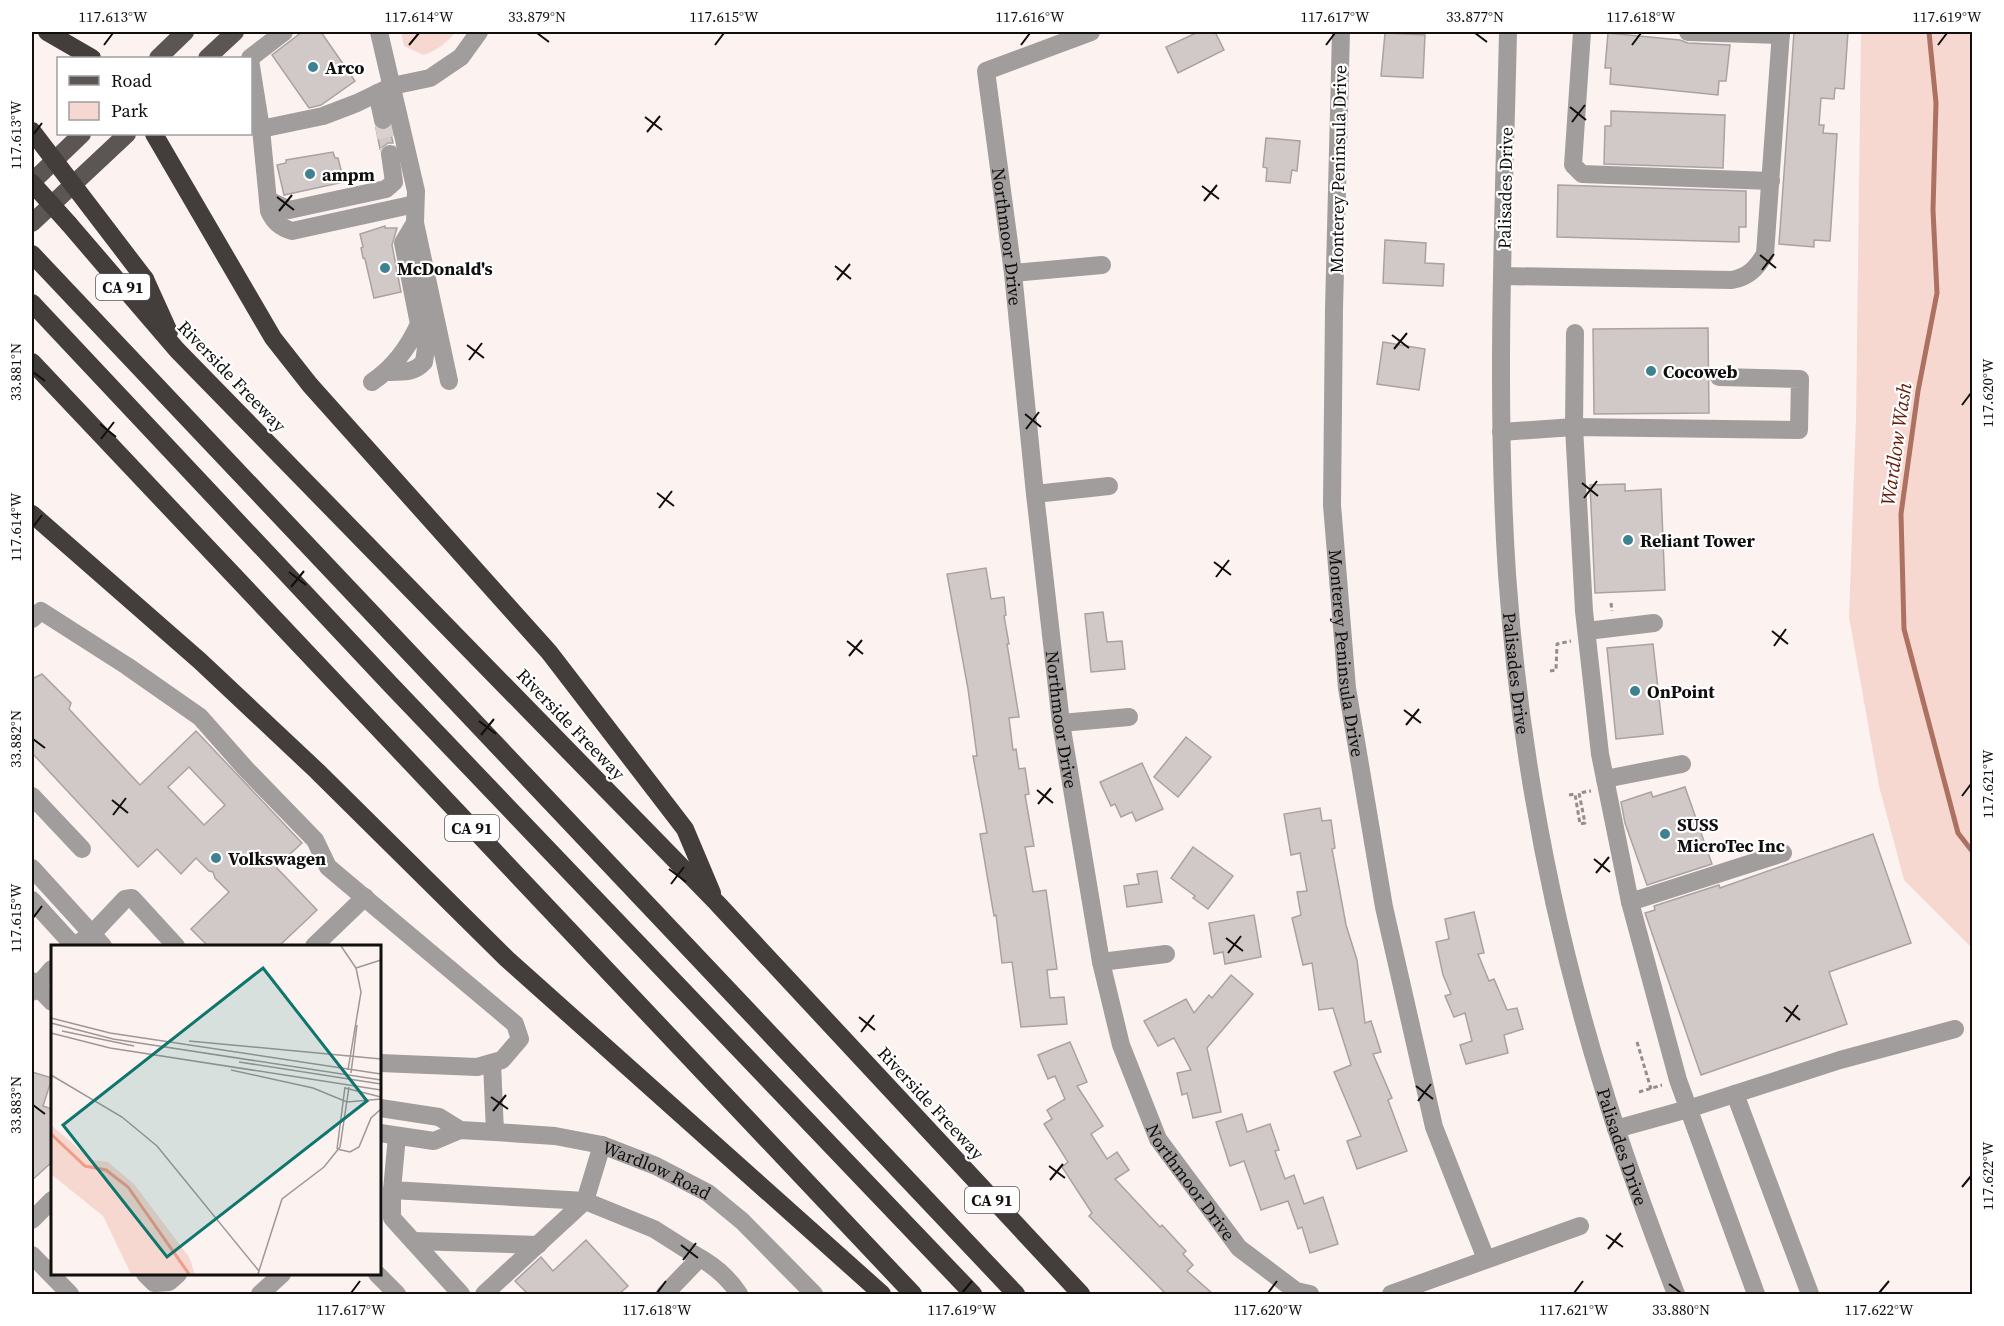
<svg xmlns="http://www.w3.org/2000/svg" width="2004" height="1326" font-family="'Source Serif 4',serif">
  <rect width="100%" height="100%" fill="#fcf3f1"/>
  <g fill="#f6d8d0">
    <path d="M401 32H456C446 43 437 51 423 55L404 46Z"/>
    <path d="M1861 32H1972V948L1904 880 1879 786 1849 617 1856 418Z"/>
  </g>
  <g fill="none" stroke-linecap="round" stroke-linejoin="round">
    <path stroke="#ad7162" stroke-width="5" d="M1929 32 1936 103 1933 210 1937 293 1918 391 1901 514 1904 629 1958 833 1972 851"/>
  </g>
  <g fill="#d1c9c7" stroke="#aaa2a0" stroke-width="1.5" fill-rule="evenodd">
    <path d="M302 32H321L355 81 321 105 309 108 272 55Z"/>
    <path d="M1198 32H1215L1224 50 1178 73 1166 47Z"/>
    <path d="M1794 32H1848L1844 89 1835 88 1834 99 1821 98 1819 125H1824L1823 133 1837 134 1830 241 1814 240V247L1779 244Z"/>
    <path d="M1385 33 1425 35 1423 78 1381 76Z"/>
    <path d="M1608 33 1680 40 1688 43 1730 45 1726 81H1719L1718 95 1610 84 1611 68H1605Z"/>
    <path d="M1611 111 1725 115 1723 168 1604 164 1605 126H1611Z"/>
    <path d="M376 128 385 131 390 129 393 143H388L380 149Z"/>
    <path d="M1266 138 1300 141 1297 171 1292 170 1290 183 1266 181 1267 168 1263 167Z"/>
    <path d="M333 152 335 158H338L344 182 284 195 277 165 286 163V160Z"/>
    <path d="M1558 185 1746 191V227H1739V242L1557 237Z"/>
    <path d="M385 226V228H397L392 245 401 292 374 298 365 259 363 258 361 248 363 247 360 234Z"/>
    <path d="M1385 240 1426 243 1425 263 1444 264 1443 286 1383 283Z"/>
    <path d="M1708 328 1709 413 1594 414 1593 329Z"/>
    <path d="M1383 342 1425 349 1419 390 1377 384Z"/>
    <path d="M1625 484V491L1661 489 1665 590 1595 593 1590 485Z"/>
    <path d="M986 568 991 599 1004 597 1006 615 1004 616 1009 644H1007L1019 717 1009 718 1013 750 1016 749 1019 769 1025 768 1029 794 1025 795 1034 846 1025 847 1033 892 1046 890 1057 969 1047 970 1050 998 1064 997 1067 1024 1021 1027 1012 962 1002 963 996 915 994 916 980 834 987 833 973 756H977L968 689 947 574Z"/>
    <path d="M1103 612 1107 642 1122 641 1125 669 1091 672 1085 614Z"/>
    <path d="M1653 644 1663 734 1616 739 1607 648Z"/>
    <path d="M42 674 71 703 69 709 140 785 196 731 302 843 276 867 317 910 279 946H208L191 929 229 892 215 878 213 872 209 871 196 858 181 874 157 849 138 867 32 753V679ZM189 767 225 805 204 825 168 787Z"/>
    <path d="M1186 737 1211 757 1178 797 1154 777Z"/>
    <path d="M1142 763 1163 809 1136 821 1132 812 1121 817 1115 804 1111 806 1100 782Z"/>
    <path d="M1685 787 1712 864 1647 885 1625 823 1621 802 1651 792 1653 797Z"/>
    <path d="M1320 808 1322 821 1331 820 1335 848 1332 849 1346 925 1357 960 1365 1023 1371 1021 1381 1052 1373 1054 1392 1098 1388 1100 1407 1151 1357 1169 1347 1141 1361 1136 1334 1072 1351 1065 1333 1008 1319 1010 1312 963 1303 965 1292 918 1301 915 1297 892 1307 891 1300 853 1291 855 1284 814Z"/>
    <path d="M1873 834 1911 943 1829 972 1847 1024 1701 1075 1645 913 1655 910 1654 906 1719 885 1720 888Z"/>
    <path d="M1193 847 1233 876 1208 909 1193 898 1195 896 1171 878Z"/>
    <path d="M1157 871 1162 902 1127 907 1124 886 1139 884 1137 874Z"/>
    <path d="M1474 912 1484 953 1478 954 1489 981 1494 979 1507 1010 1517 1008 1523 1029 1504 1035 1508 1053 1466 1064 1460 1045 1472 1041 1465 1013 1454 1017 1445 996 1451 994 1443 975 1436 942 1449 939 1445 919Z"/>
    <path d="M1254 915 1261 957 1225 964 1223 952 1214 954 1209 923Z"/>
    <path d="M1231 975 1253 994 1207 1048 1221 1112 1193 1118 1187 1093 1182 1095 1177 1073 1191 1070 1174 1038 1158 1046 1144 1021 1186 999 1194 1013 1209 995 1212 998Z"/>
    <path d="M1070 1042 1087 1082 1077 1086 1103 1126 1091 1134 1107 1159 1117 1152 1129 1170 1115 1179 1160 1227 1162 1225 1186 1251 1183 1254 1193 1265 1187 1271 1213 1294H1166L1089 1216 1092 1213 1062 1167 1068 1162 1044 1124 1052 1119 1047 1110 1065 1099 1055 1076 1048 1079 1038 1055Z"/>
    <path d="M32 1072 52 1078 43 1106 52 1109V1162L32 1180Z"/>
    <path d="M1242 1114 1247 1132 1270 1124 1279 1150 1275 1151 1285 1179 1294 1175 1304 1204 1323 1197 1338 1244 1310 1253 1302 1227 1298 1229 1288 1201 1261 1210 1244 1161 1230 1166 1216 1122Z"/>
    <path d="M586 1240 628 1286 619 1294H528L515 1281 541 1257 553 1271Z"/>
  </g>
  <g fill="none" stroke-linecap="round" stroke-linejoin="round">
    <path stroke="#d9d1cf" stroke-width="18" stroke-dasharray="18 9" stroke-linecap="butt" d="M383 120 390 154"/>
    <g stroke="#948d8c" stroke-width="3" stroke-dasharray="4.5 3" stroke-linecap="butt">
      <path d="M1611 603 1612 611"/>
      <path d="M1550 671 1556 670 1557 644 1571 641"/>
      <path d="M1569 795 1575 794 1580 824 1585 823 1579 793 1591 791"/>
      <path d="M1637 1042 1651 1089"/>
      <path d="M1639 1092 1662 1085"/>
    </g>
    <g stroke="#a09d9c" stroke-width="18">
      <path d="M379 32 416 191 415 223 449 381"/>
      <path id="s1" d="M1091 32 986 71 1013 273 1035 494 1061 723 1101 962 1121 1045 1158 1139 1239 1248 1296 1291 1310 1294"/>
      <path id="s2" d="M1341 32 1334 309 1332 505 1347 688 1384 907 1434 1127 1486 1259"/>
      <path id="s3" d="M1508 32C1504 212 1495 393 1507 574 1519 747 1552 922 1603 1087 1624 1157 1650 1226 1676 1294"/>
      <path d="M1582 32 1573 165 1582 174 1771 181"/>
      <path d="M1688 32 1781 35"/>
      <path d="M250 58 284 32"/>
      <path d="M250 60 261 129 269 211C274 222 280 227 292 231L415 204"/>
      <path d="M377 93 383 120"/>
      <path d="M261 129 323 116 357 103 392 86 430 78 461 57 479 32"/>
      <path d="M268 200 289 210 386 189 394 182 390 154"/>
      <path d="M1013 273 1102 265"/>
      <path d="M1503 276 1732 280C1748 277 1756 269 1765 254L1781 32"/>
      <path d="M1575 333 1574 427 1584 611 1600 754 1630 902 1678 1080 1756 1294"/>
      <path d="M388 372C403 371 413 374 424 362L426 348 419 324"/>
      <path d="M372 382C393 368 409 346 419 324L403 243 415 223"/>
      <path d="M1501 432 1574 427 1799 430 1800 379 1719 377"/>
      <path d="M1035 494 1109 486"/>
      <path d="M32 619 41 611 127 666 200 717 246 769 315 840 328 867 515 1024 520 1039 502 1060 477 1067 380 1063"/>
      <path d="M1587 631 1654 623"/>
      <path d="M1061 723 1129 717"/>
      <path d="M1605 779 1682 764"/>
      <path d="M32 796 82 849"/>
      <path d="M32 868 103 946"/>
      <path d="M32 900 74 946"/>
      <path d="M1630 902 1783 853"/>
      <path d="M74 946 92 934 125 899 132 898 176 946"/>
      <path d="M314 946 365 897"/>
      <path d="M1101 962 1166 954"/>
      <path d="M32 981 52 1002"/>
      <path d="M32 992 52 969"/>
      <path d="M492 1063 495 1132"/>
      <path d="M1735 1094 1810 1294"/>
      <path d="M380 1108 439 1117 460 1130"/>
      <path d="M1616 1129 1688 1109 1840 1060 1955 1029"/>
      <path id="s4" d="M380 1133 434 1141 460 1130 495 1132 555 1136 602 1145 656 1166 708 1193 742 1221 814 1294"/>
      <path d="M397 1136 392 1190 585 1201 602 1145"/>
      <path d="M392 1190V1218L461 1294"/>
      <path d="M32 1220 52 1200"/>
      <path d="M413 1241 538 1245"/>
      <path d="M32 1255 70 1294"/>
      <path d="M695 1255C712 1264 728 1277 739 1294"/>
      <path d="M145 1274 154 1283 169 1282 178 1274"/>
      <path d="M377 1274 397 1294"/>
      <path d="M260 1294 282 1274"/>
      <path d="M484 1294 585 1201 654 1229 695 1255 694 1264 665 1294"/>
      <path d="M1391 1294 1580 1226"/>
    </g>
    <g stroke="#5b5554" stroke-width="18">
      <path d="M158 58 185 32"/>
      <path d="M207 58 235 32"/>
      <path d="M32 182 82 134"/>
      <path d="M32 223 127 134"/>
    </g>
    <g stroke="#433d3b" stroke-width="18">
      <path d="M47 32 92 58"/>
      <path d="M154 134 273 338 310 385 549 652 685 829 712 893"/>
      <path d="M69 224 177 350 717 903 1081 1294"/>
      <path d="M32 254 1016 1294"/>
      <path d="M145 279 169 332"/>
      <path d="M32 303 391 685 973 1294"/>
      <path d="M32 362 913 1294"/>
      <path d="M32 514 200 661 317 771 507 959 882 1294"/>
    </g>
    <g stroke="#433d3b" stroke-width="18">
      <path d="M32 131 145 279"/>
      <path d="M32 183 69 224"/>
    </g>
  </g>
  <path fill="none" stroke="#110e0e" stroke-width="2" d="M537 33 549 42M1475 33 1487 42M104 45 113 33M409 45 419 33M715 45 724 33M1021 45 1030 33M1326 45 1335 33M1632 45 1641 33M1938 45 1947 33M1570 107 1586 120M645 117 662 130M1572 122 1585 105M647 132 660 116M33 135 42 123M1202 186 1219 199M277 197 294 210M1204 201 1217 185M279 211 292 195M1760 255 1776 268M835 266 851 279M1762 270 1774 254M837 280 850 264M1392 335 1409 348M467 345 484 358M1394 349 1407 333M469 360 482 343M33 372 45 381M1962 405 1971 393M1025 414 1041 427M100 424 116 437M1026 429 1039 412M101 439 114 422M1582 483 1598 496M657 493 674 506M1584 498 1597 481M659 508 672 491M33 527 42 515M1214 562 1231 575M289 572 306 585M1216 577 1229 560M291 587 304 571M1772 631 1788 644M847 641 863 654M1774 646 1786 629M849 656 862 640M1404 710 1421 723M479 721 496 734M1406 725 1419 709M481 735 494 719M33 739 45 748M1037 790 1053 803M1962 796 1971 784M112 800 128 813M1038 804 1051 788M113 815 126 798M1594 859 1610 872M669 869 686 882M1596 873 1609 857M671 884 684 867M33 918 42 906M1226 938 1243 951M1228 953 1241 936M1784 1007 1800 1020M859 1017 875 1030M1786 1022 1798 1005M861 1032 874 1015M1416 1086 1433 1099M491 1097 508 1109M1418 1101 1431 1084M33 1105 45 1114M493 1111 506 1095M1049 1166 1065 1178M1050 1180 1063 1164M1962 1187 1971 1176M1606 1235 1623 1247M681 1245 698 1258M1608 1249 1621 1233M683 1260 696 1243M1669 1284 1681 1293M351 1293 360 1281M657 1293 666 1281M962 1293 972 1281M1268 1293 1277 1281M1574 1293 1583 1281M1879 1293 1889 1281"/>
  <g fill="#3e8191" stroke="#fff" stroke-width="2">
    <circle cx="313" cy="67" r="6"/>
    <circle cx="310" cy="174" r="6"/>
    <circle cx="385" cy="268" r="6"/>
    <circle cx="1651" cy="371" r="6"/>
    <circle cx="1628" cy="540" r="6"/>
    <circle cx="1635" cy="691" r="6"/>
    <circle cx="1665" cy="834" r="6"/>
    <circle cx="216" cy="858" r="6"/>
  </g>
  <g text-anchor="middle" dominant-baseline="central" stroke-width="4.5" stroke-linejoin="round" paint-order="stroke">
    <g fill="#fff" stroke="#585656" stroke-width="1.5">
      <rect x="96" y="274" width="54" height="26" rx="4.5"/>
      <rect x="445" y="815" width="54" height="26" rx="4.5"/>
      <rect x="965" y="1187" width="54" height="26" rx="4.5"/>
    </g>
    <g font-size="16" font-weight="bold" fill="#110e0e">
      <text x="123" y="287">CA 91</text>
      <text x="472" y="828">CA 91</text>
      <text x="992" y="1200">CA 91</text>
    </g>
    <g font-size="18" font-weight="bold" fill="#110e0e" stroke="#fff" text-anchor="start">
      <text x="325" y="67">Arco</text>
      <text x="322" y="174">ampm</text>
      <text x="397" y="268">McDonald's</text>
      <text x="1663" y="371">Cocoweb</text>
      <text x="1640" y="540">Reliant Tower</text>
      <text x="1647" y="691">OnPoint</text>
      <text x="1677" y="824">SUSS<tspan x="1677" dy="21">MicroTec Inc</tspan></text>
      <text x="228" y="858">Volkswagen</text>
    </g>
    <g font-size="18" fill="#110e0e" stroke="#fff">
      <text transform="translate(1338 169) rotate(-89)">Monterey Peninsula Drive</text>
      <text transform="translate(1505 188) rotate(-89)">Palisades Drive</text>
      <text stroke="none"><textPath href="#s1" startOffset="279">Northmoor Drive</textPath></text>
      <text transform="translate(232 376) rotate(46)">Riverside Freeway</text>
      <text stroke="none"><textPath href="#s2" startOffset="622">Monterey Peninsula Drive</textPath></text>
      <text stroke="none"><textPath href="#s3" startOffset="642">Palisades Drive</textPath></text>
      <text stroke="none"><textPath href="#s1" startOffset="765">Northmoor Drive</textPath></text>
      <text transform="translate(571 724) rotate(46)">Riverside Freeway</text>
      <text transform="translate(931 1103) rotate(47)">Riverside Freeway</text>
      <text stroke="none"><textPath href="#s3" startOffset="1128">Palisades Drive</textPath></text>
      <text stroke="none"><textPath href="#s4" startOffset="286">Wardlow Road</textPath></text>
      <text stroke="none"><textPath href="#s1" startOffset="1251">Northmoor Drive</textPath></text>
    </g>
    <g font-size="20" font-style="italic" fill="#631a06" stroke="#fff">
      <text transform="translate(1896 444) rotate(-82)">Wardlow Wash</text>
    </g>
  </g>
  <g transform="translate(51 945)">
    <rect width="330" height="330" fill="#fcf3f1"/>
    <path d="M0 180 41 215 57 217 83 239 138 312 144 329H80L52 271 0 229Z" fill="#f6d8d0"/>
    <path fill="none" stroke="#f09c86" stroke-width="3" d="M0 189 34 221 55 225 77 242 138 329"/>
    <path fill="none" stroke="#9e9796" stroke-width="1.5" d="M290 1 305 23 310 47 297 125M305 23 330 15M0 73 59 88 330 129M0 78 62 94 330 135M11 86 83 101M0 88 59 103 330 145M138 96 330 114M188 117 330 139M180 125 262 143 296 157 330 154M300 128 306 80M0 130 71 172 106 201 208 326M294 143 330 152M286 204 294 142M286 204 299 207 308 202 320 173 330 164M207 329 231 254 273 222 289 202 298 142"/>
    <path fill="#0f766e" fill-opacity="0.15" stroke="#0f766e" stroke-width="3" d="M212 23 316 156 116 312 12 180Z"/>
    <rect width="330" height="330" fill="none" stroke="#110e0e" stroke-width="3"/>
  </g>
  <rect width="2004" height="1326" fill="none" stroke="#ffffff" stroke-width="66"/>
  <rect x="57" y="57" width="195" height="78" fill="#ffffff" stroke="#a09f9f" stroke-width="1.5"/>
  <rect x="69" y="76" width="30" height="9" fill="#5b5554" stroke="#a09f9f" stroke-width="1.5"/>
  <text x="111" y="87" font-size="18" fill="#110e0e">Road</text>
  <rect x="69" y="102" width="30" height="18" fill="#f6d8d0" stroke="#a09f9f" stroke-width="1.5"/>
  <text x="111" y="117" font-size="18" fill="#110e0e">Park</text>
  <rect x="33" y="33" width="1938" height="1260" fill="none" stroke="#110e0e" stroke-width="2"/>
  <g font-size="15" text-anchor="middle" fill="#110e0e">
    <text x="113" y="22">117.613°W</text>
    <text x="419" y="22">117.614°W</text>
    <text x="537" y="22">33.879°N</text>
    <text x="724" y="22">117.615°W</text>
    <text x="1030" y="22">117.616°W</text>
    <text x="1335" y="22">117.617°W</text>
    <text x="1475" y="22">33.877°N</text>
    <text x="1641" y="22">117.618°W</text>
    <text x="1947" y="22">117.619°W</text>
    <text transform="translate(16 135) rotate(-90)" y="5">117.613°W</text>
    <text transform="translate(16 372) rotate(-90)" y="5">33.881°N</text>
    <text transform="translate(1988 393) rotate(-90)" y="5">117.620°W</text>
    <text transform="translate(16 527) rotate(-90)" y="5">117.614°W</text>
    <text transform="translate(16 739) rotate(-90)" y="5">33.882°N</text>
    <text transform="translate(1988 784) rotate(-90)" y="5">117.621°W</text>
    <text transform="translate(16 918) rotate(-90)" y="5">117.615°W</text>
    <text transform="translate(16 1105) rotate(-90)" y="5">33.883°N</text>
    <text transform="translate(1988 1176) rotate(-90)" y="5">117.622°W</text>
    <text x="351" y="1315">117.617°W</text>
    <text x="657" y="1315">117.618°W</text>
    <text x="962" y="1315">117.619°W</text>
    <text x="1268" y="1315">117.620°W</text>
    <text x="1574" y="1315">117.621°W</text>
    <text x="1681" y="1315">33.880°N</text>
    <text x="1879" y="1315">117.622°W</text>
  </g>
</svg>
